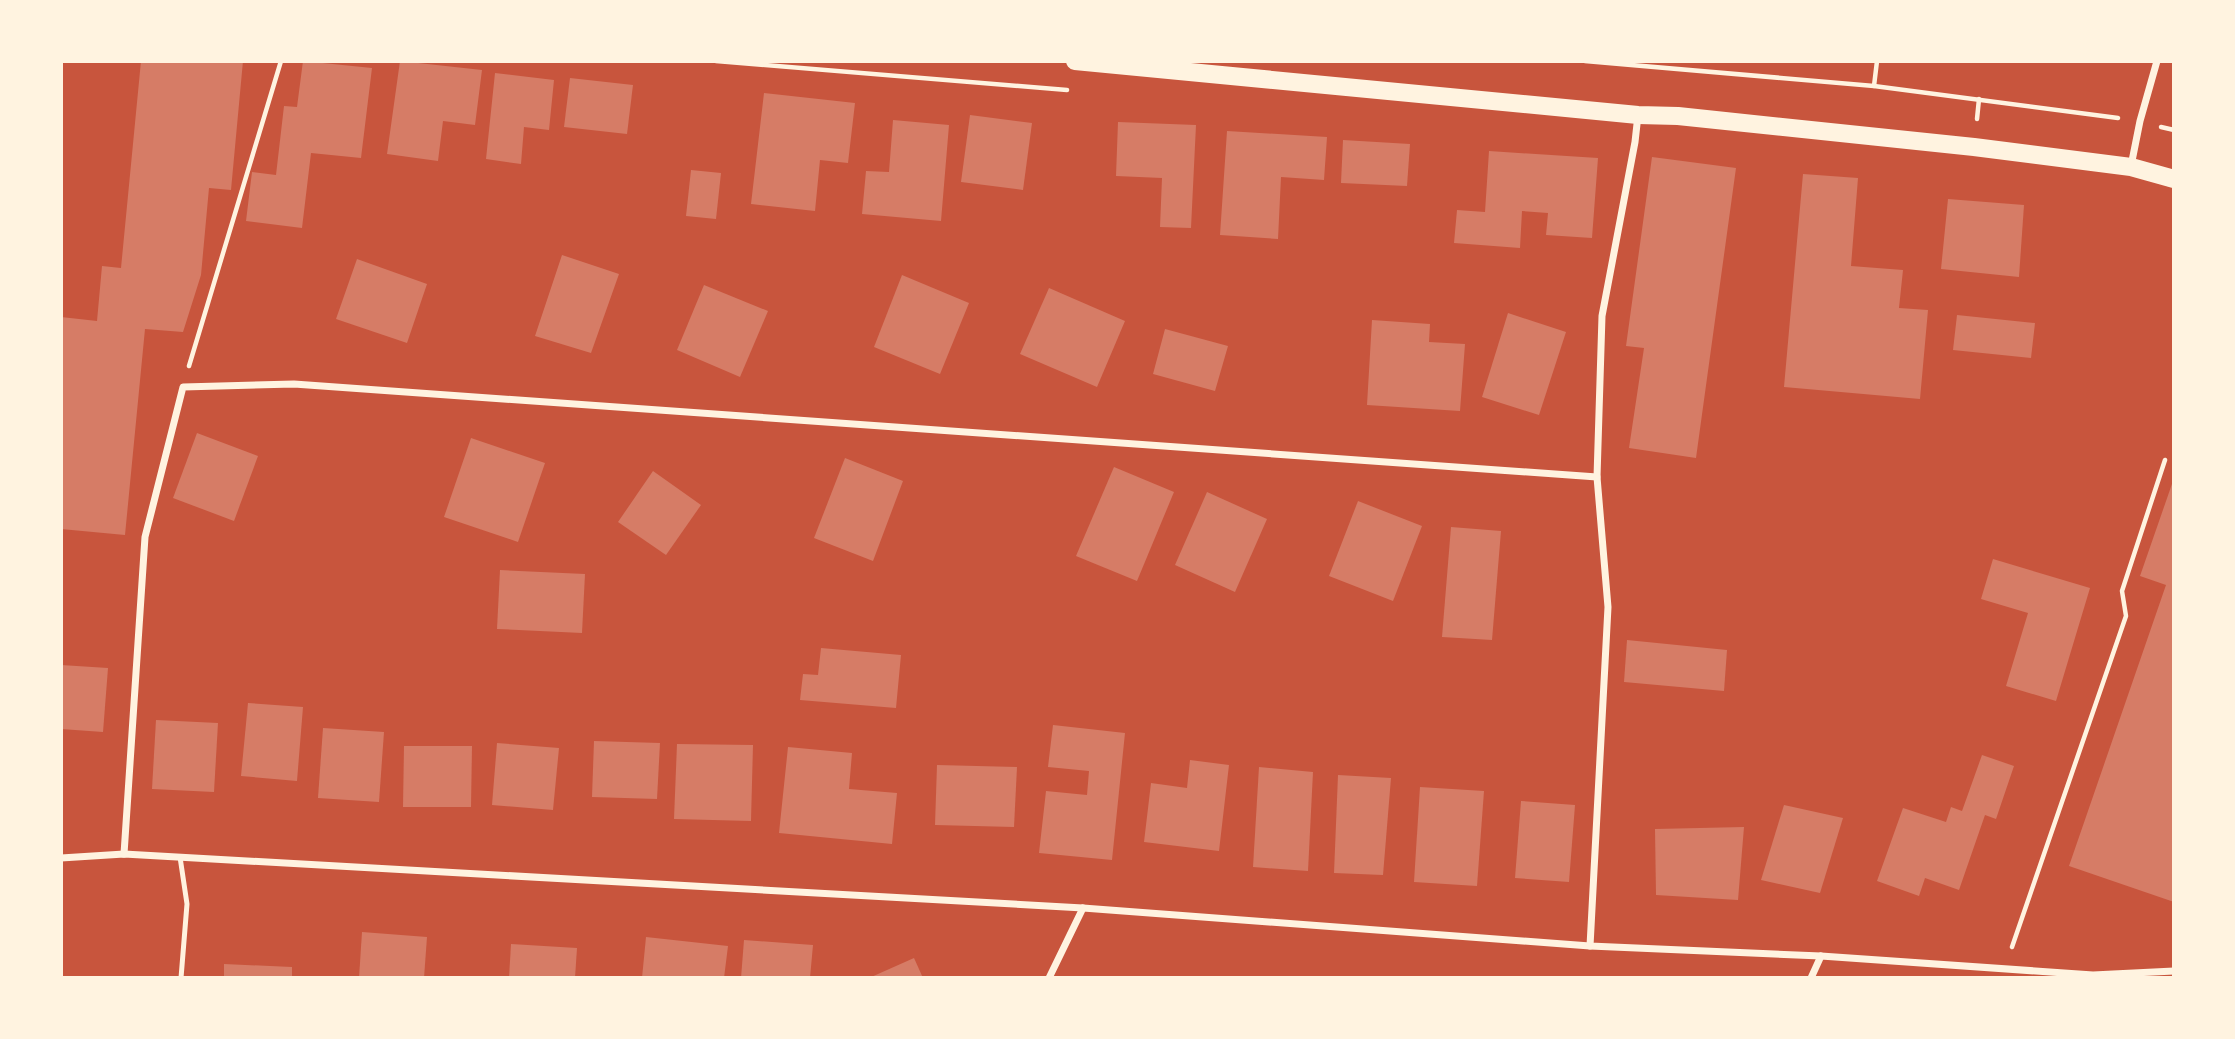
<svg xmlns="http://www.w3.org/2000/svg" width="2235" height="1039" font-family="Rubik,sans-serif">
  <rect width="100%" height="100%" fill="#c8553d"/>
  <g fill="#d67c66">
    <path d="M141 61H243L231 190 209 188 201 275 183 332 145 329 125 535 61 529V317L97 321 102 266 121 268Z"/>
    <path d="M303 61 372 68 361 158 311 153 302 228 246 221 252 172 276 175 284 106 297 107Z"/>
    <path d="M400 61 482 70 475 125 443 121 438 161 387 154Z"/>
    <path d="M495 73 554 80 549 130 524 127 521 164 486 159Z"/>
    <path d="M570 78 633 85 627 134 564 127Z"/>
    <path d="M764 93 855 103 848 163 820 160 815 211 751 204Z"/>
    <path d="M970 115 1032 123 1023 190 961 182Z"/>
    <path d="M893 120 949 125 941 221 862 214 866 171 889 172Z"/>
    <path d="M1118 122 1196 125 1191 228 1160 227 1162 178 1116 176Z"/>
    <path d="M1227 131 1327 137 1324 180 1281 177 1278 239 1220 235Z"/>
    <path d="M1343 140 1410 144 1407 186 1341 183Z"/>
    <path d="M1489 151 1598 158 1592 238 1546 235 1548 213 1522 211 1520 248 1454 243 1457 210 1485 212Z"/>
    <path d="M1652 157 1736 168 1696 458 1629 448 1644 348 1626 346Z"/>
    <path d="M691 170 721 173 716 219 686 216Z"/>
    <path d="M1803 174 1858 178 1851 266 1903 270 1899 308 1928 310 1920 399 1784 387Z"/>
    <path d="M1948 199 2024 205 2019 277 1941 269Z"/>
    <path d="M562 255 619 274 591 353 535 336Z"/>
    <path d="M357 259 427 284 407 343 336 319Z"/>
    <path d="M902 275 969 303 940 374 874 347Z"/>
    <path d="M704 285 768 311 740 377 677 350Z"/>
    <path d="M1049 288 1125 321 1097 387 1020 354Z"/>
    <path d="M1508 313 1566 332 1539 415 1482 397Z"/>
    <path d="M1957 315 2035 323 2031 358 1953 350Z"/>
    <path d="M1372 320 1430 324 1429 342 1465 344 1460 411 1367 405Z"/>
    <path d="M1165 329 1228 346 1215 391 1153 374Z"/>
    <path d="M197 433 258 456 234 521 173 498Z"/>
    <path d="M471 438 545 463 518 542 444 517Z"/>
    <path d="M845 458 903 481 873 561 814 538Z"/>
    <path d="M1114 467 1174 492 1137 581 1076 556Z"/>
    <path d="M653 471 701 505 666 555 618 522Z"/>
    <path d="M2173 481H2174V902L2069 866 2166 585 2140 576Z"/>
    <path d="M1207 492 1267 519 1235 592 1175 565Z"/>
    <path d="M1358 501 1422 526 1393 601 1329 576Z"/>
    <path d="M1451 527 1501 531 1492 640 1442 637Z"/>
    <path d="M1993 559 2090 588 2056 701 2006 686 2028 613 1981 599Z"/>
    <path d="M500 570 585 574 582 633 497 629Z"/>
    <path d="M1627 640 1727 650 1724 691 1624 682Z"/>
    <path d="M821 648 901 655 896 708 800 700 803 674 818 675Z"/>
    <path d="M61 665 108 668 103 732 61 729Z"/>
    <path d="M248 703 303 707 297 781 241 776Z"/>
    <path d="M156 720 218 723 214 792 152 789Z"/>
    <path d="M1053 725 1125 733 1112 860 1039 853 1046 791 1087 795 1089 771 1048 767Z"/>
    <path d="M323 728 384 732 379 802 318 798Z"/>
    <path d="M594 741 660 743 657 799 592 797Z"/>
    <path d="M497 743 559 748 553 810 492 805Z"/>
    <path d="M677 744 753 745 751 821 674 819Z"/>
    <path d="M404 746H472L471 807H403Z"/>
    <path d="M788 747 852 753 849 789 897 793 892 844 779 833Z"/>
    <path d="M1982 755 2014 766 1996 819 1985 815 1959 890 1925 878 1919 896 1877 881 1903 808 1946 822 1951 807 1962 811Z"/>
    <path d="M1190 760 1229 765 1219 851 1144 842 1151 783 1187 788Z"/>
    <path d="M937 765 1017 767 1014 827 935 825Z"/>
    <path d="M1259 767 1313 772 1308 871 1253 867Z"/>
    <path d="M1338 775 1391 778 1383 875 1334 873Z"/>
    <path d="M1420 787 1484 791 1477 886 1414 882Z"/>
    <path d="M1521 801 1575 805 1569 882 1515 878Z"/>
    <path d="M1784 805 1843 818 1820 893 1761 880Z"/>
    <path d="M1744 827 1738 900 1656 895 1655 829Z"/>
    <path d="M362 932 427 937 424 978H359Z"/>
    <path d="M646 937 728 946 724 978H642Z"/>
    <path d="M744 940 813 945 810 978H741Z"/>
    <path d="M511 944 577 948 575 978H509Z"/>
    <path d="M914 958 923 978H869Z"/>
    <path d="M224 964 292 967V978H224Z"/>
  </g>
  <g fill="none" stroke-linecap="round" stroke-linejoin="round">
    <g stroke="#fff3e0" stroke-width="4.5">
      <path d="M716 61 1067 90"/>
      <path d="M1585 61 1874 86 2118 118"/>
      <path d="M1874 86 1877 61"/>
      <path d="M1977 119 1979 99"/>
      <path d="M2161 127 2174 130"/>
      <path d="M189 366 281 61"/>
      <path d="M2012 947 2126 616 2122 591 2165 460"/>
    </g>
    <path stroke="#fff3e0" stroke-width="5" d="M180 857 187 904 181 978"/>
    <g stroke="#fff3e0" stroke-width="7">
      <path d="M2131 166 2140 121 2157 61"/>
      <path d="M124 854 145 537 183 387 294 384 1597 477 1602 316 1635 142 1638 115"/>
      <path d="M61 858 124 854 1083 908 1590 946 1821 956 2093 975 2174 971"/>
      <path d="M1590 946 1608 607 1597 477"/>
      <path d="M1049 978 1083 908"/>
      <path d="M1811 978 1821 956"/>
    </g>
    <path stroke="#fff3e0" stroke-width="18" d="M1075 61 1638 115 1678 116 1974 147 2131 167 2174 179"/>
  </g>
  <rect width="2235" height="1039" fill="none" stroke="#fff3e0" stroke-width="126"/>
</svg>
